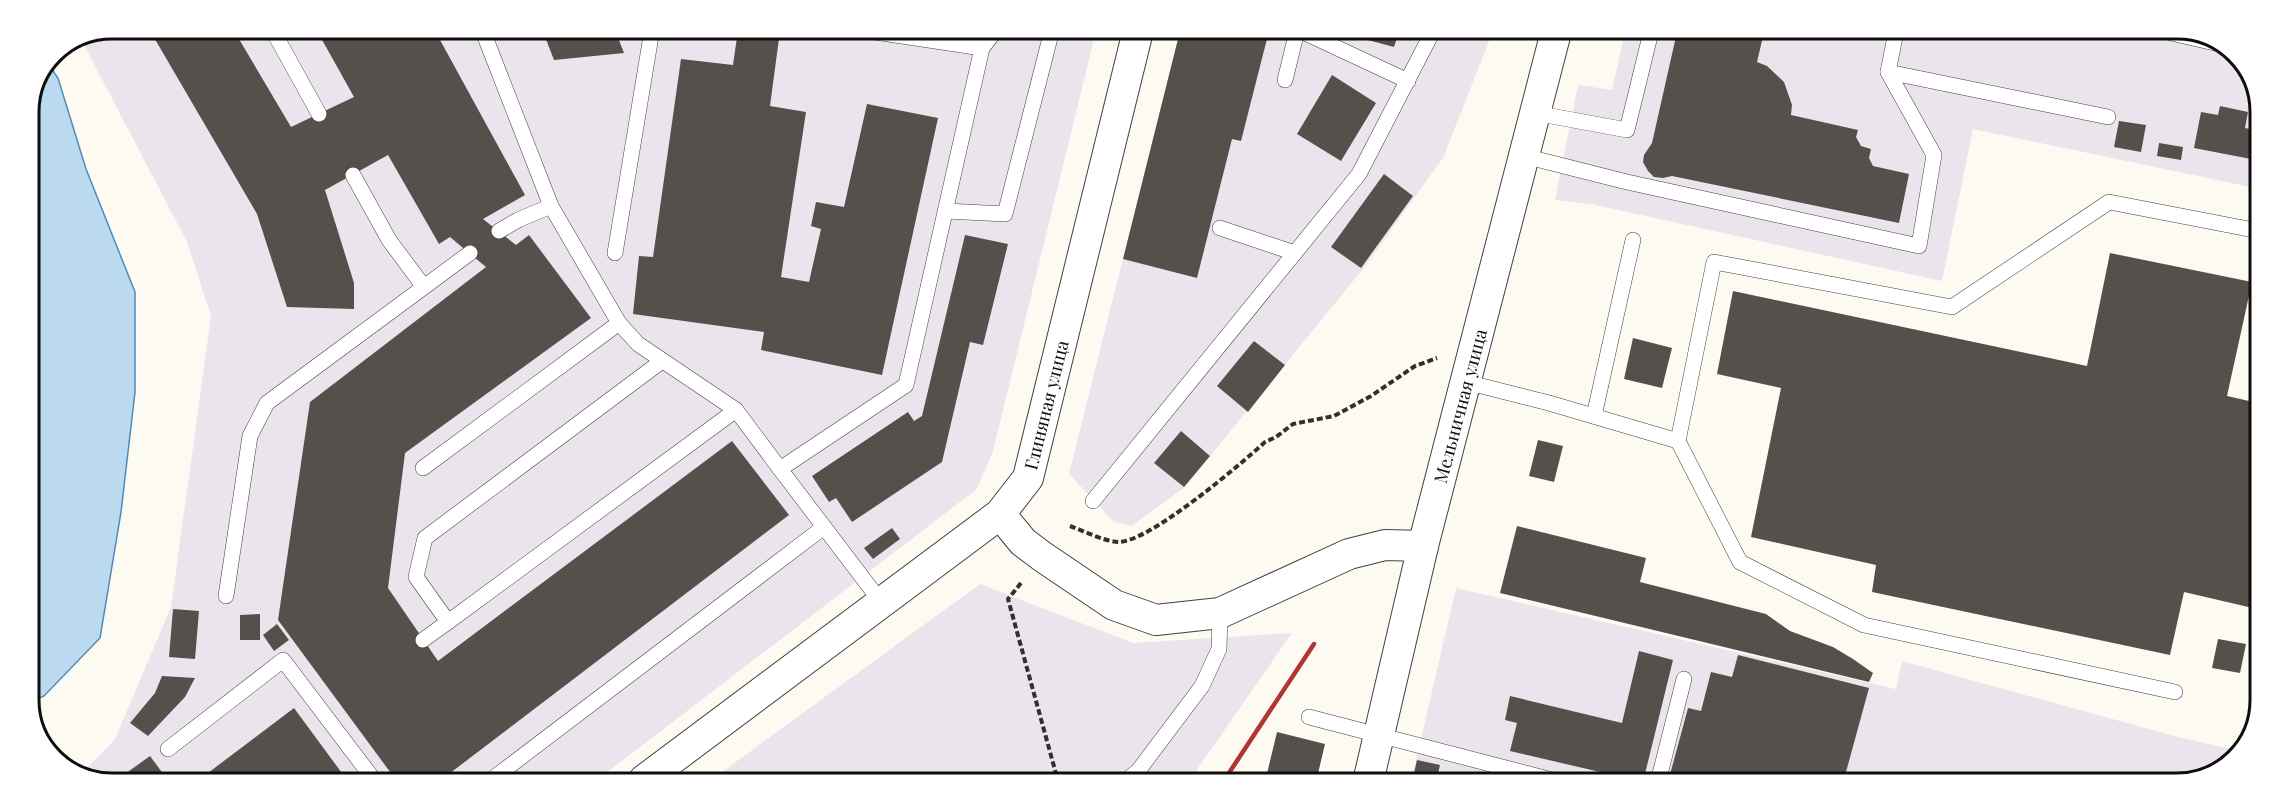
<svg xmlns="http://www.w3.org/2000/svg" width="2289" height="812" font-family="'Playfair Display',serif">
  <rect width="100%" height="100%" fill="#fdfbf1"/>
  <g fill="#ebe4ec">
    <path d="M112 29 1096 31 993 451 977 489 597 780 86 779 80 775 115 739 171 607 211 316 187 242 82 41Z"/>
    <path d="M1180 31H1493L1443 158 1363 269 1184 488 1131 526 1114 522 1069 474Z"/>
    <path d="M1625 32 2203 33 2243 61 2260 107V189L1973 129 1942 281 1591 204 1555 200 1578 85 1612 90Z"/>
    <path d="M980 584 1133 643 1292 633 1189 781 711 780Z"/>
    <path d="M1456 588 1896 689 1902 661 2174 736 2239 751 2227 766 2177 783 1411 782Z"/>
  </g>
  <path fill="#bbdaf0" stroke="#4a8cbf" stroke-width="1.5" d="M48 64 58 78 86 169 135 292V392L121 512 100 638 44 696 29 703V107Z"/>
  <g fill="#56504c">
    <path d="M149 29H233L291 127 354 97 316 29H434L525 195 483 219 516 245 529 235 591 318 405 453 388 588 438 661 732 441 789 515 441 780H396L278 620 310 402 486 267 450 237 439 244 388 155 325 190 354 283V309L287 307 257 214Z"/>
    <path d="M542 29 615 30 624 53 554 60Z"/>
    <path d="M738 30 780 31 770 106 806 112 781 277 809 282 821 229 811 226 816 202 844 207 867 104 938 118 882 375 761 350 764 332 633 314 639 256 653 257 681 59 733 65Z"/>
    <path d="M1180 31H1269L1241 141 1232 139 1197 278 1123 259Z"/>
    <path d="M1354 31H1399L1394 47 1353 36Z"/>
    <path d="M1677 32H1764L1757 62 1767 66 1784 82 1792 105 1791 115 1858 130 1856 137 1861 146 1871 149 1869 158 1873 166 1909 174 1899 223 1672 176 1663 178 1654 177 1648 171 1643 162 1644 155 1652 143Z"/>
    <path d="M1332 75 1376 103 1341 161 1297 134Z"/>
    <path d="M2220 106 2248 112 2245 128 2260 131 2256 160 2194 148 2201 112 2218 115Z"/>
    <path d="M2119 121 2146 125 2141 152 2114 147Z"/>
    <path d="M2159 143 2183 147 2181 160 2157 156Z"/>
    <path d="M1384 174 1413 196 1361 268 1331 247Z"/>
    <path d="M965 235 1008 244 983 345 970 342 942 462 852 522 836 498 829 502 812 476 908 412 914 421 922 416Z"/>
    <path d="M2110 253 2252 282 2227 396 2258 403 2257 609 2184 592 2170 655 1872 592 1876 565 1751 537 1781 388 1717 374 1733 291 2087 366Z"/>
    <path d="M1633 338 1672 348 1662 388 1624 379Z"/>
    <path d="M1254 341 1285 365 1248 412 1217 386Z"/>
    <path d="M1181 431 1210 456 1184 487 1154 463Z"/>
    <path d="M1538 440 1563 446 1554 482 1529 476Z"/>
    <path d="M1517 526 1646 558 1640 582 1766 614 1790 631 1833 647 1853 659 1873 673 1869 682 1500 593Z"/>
    <path d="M892 528 900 539 873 559 864 548Z"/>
    <path d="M173 609 199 611 195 659 169 657Z"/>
    <path d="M260 614V640H240V615Z"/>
    <path d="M277 624 289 640 274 651 263 635Z"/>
    <path d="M2218 639 2246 644 2240 673 2212 668Z"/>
    <path d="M1639 651 1673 660 1643 782 1510 751 1517 723 1505 720 1510 696 1622 723Z"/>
    <path d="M1738 655 1869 688 1843 783 1668 782 1688 708 1701 711 1711 672 1732 677Z"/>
    <path d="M162 676 195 678 185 697 148 736 130 723 155 693Z"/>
    <path d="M294 708 347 780 200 779Z"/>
    <path d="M1277 732 1325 744 1316 782H1265Z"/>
    <path d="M150 756 167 779H118Z"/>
    <path d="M1417 760 1440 765 1436 782H1412Z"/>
  </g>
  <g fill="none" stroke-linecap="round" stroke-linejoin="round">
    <defs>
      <g id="lane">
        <path d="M272 29 319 114"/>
        <path d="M482 29 551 206 619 323 638 344 736 410 780 469"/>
        <path d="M862 30 982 48 906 385 780 469 881 602"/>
        <path d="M1301 31 1408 81"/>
        <path d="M2171 33 2219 44"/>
        <path d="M982 48 996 30"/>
        <path d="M1888 72 2108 117"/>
        <path d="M1285 80 1297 31"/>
        <path d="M1535 113 1627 130 1651 32"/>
        <path d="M1524 156 1627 182 1919 246 1934 155 1888 72 1896 32"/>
        <path d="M353 175 389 240 424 287"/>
        <path d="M946 211 1005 214 1052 30"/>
        <path d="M1220 228 1295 253"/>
        <path d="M499 231 518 220 551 206"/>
        <path d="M615 253 652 30"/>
        <path d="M662 361 425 538 416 577 448 622 736 410"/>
        <path d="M1466 382 1549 403 1678 441 1740 562 1864 625 2175 692"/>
        <path d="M1594 416 1633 240"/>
        <path d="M1678 441 1714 262 1952 307 2109 202 2259 231"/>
        <path d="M423 468 619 323"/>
        <path d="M1093 501 1359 174 1433 31"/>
        <path d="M226 596 250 436 267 403 470 253"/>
        <path d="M423 640 448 622"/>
        <path d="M1309 717 1560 782"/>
        <path d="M168 749 283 660 374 780"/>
        <path d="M491 780 824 527"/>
        <path d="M1125 781 1138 771 1202 686 1219 649 1220 613"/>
        <path d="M1658 782 1684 679"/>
      </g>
      <g id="street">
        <path d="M1000 514 1023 542 1043 557 1114 605 1156 620 1220 613 1349 554 1385 545 1423 546"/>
        <path d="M644 780 1000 514 1028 478 1138 31"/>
        <path d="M1368 782 1423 546 1556 32"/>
      </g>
    </defs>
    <use href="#lane" stroke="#414141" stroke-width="16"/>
    <use href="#street" stroke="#414141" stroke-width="32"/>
    <g stroke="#303030" stroke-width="4" stroke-dasharray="6 3" stroke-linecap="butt">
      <path d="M1070 526C1084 531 1103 541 1118 542 1148 543 1240 465 1265 442L1276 437 1293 424 1334 416 1371 396 1415 366 1437 358"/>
      <path d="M1021 583 1008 599 1058 781"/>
    </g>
    <use href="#lane" stroke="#fff" stroke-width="15"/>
    <use href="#street" stroke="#fff" stroke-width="30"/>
    <path stroke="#b03536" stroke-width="4.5" d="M1223 782 1314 644"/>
  </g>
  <g text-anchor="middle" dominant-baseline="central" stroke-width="6" stroke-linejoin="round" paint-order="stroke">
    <g font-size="18" fill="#0e0e0e" stroke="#fff">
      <text transform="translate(1046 405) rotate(-76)">Глиняная улица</text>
      <text transform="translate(1460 406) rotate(-75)">Мельничная улица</text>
    </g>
  </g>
  <path d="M0 0H2289V812H0ZM112 39H2177A73 73 0 0 1 2250 112V700A73 73 0 0 1 2177 773H112A73 73 0 0 1 39 700V112A73 73 0 0 1 112 39Z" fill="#fff" fill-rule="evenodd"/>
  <path fill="none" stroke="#0e0e0e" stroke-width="3" d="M112 39H2177A73 73 0 0 1 2250 112V700A73 73 0 0 1 2177 773H112A73 73 0 0 1 39 700V112A73 73 0 0 1 112 39Z"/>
</svg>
